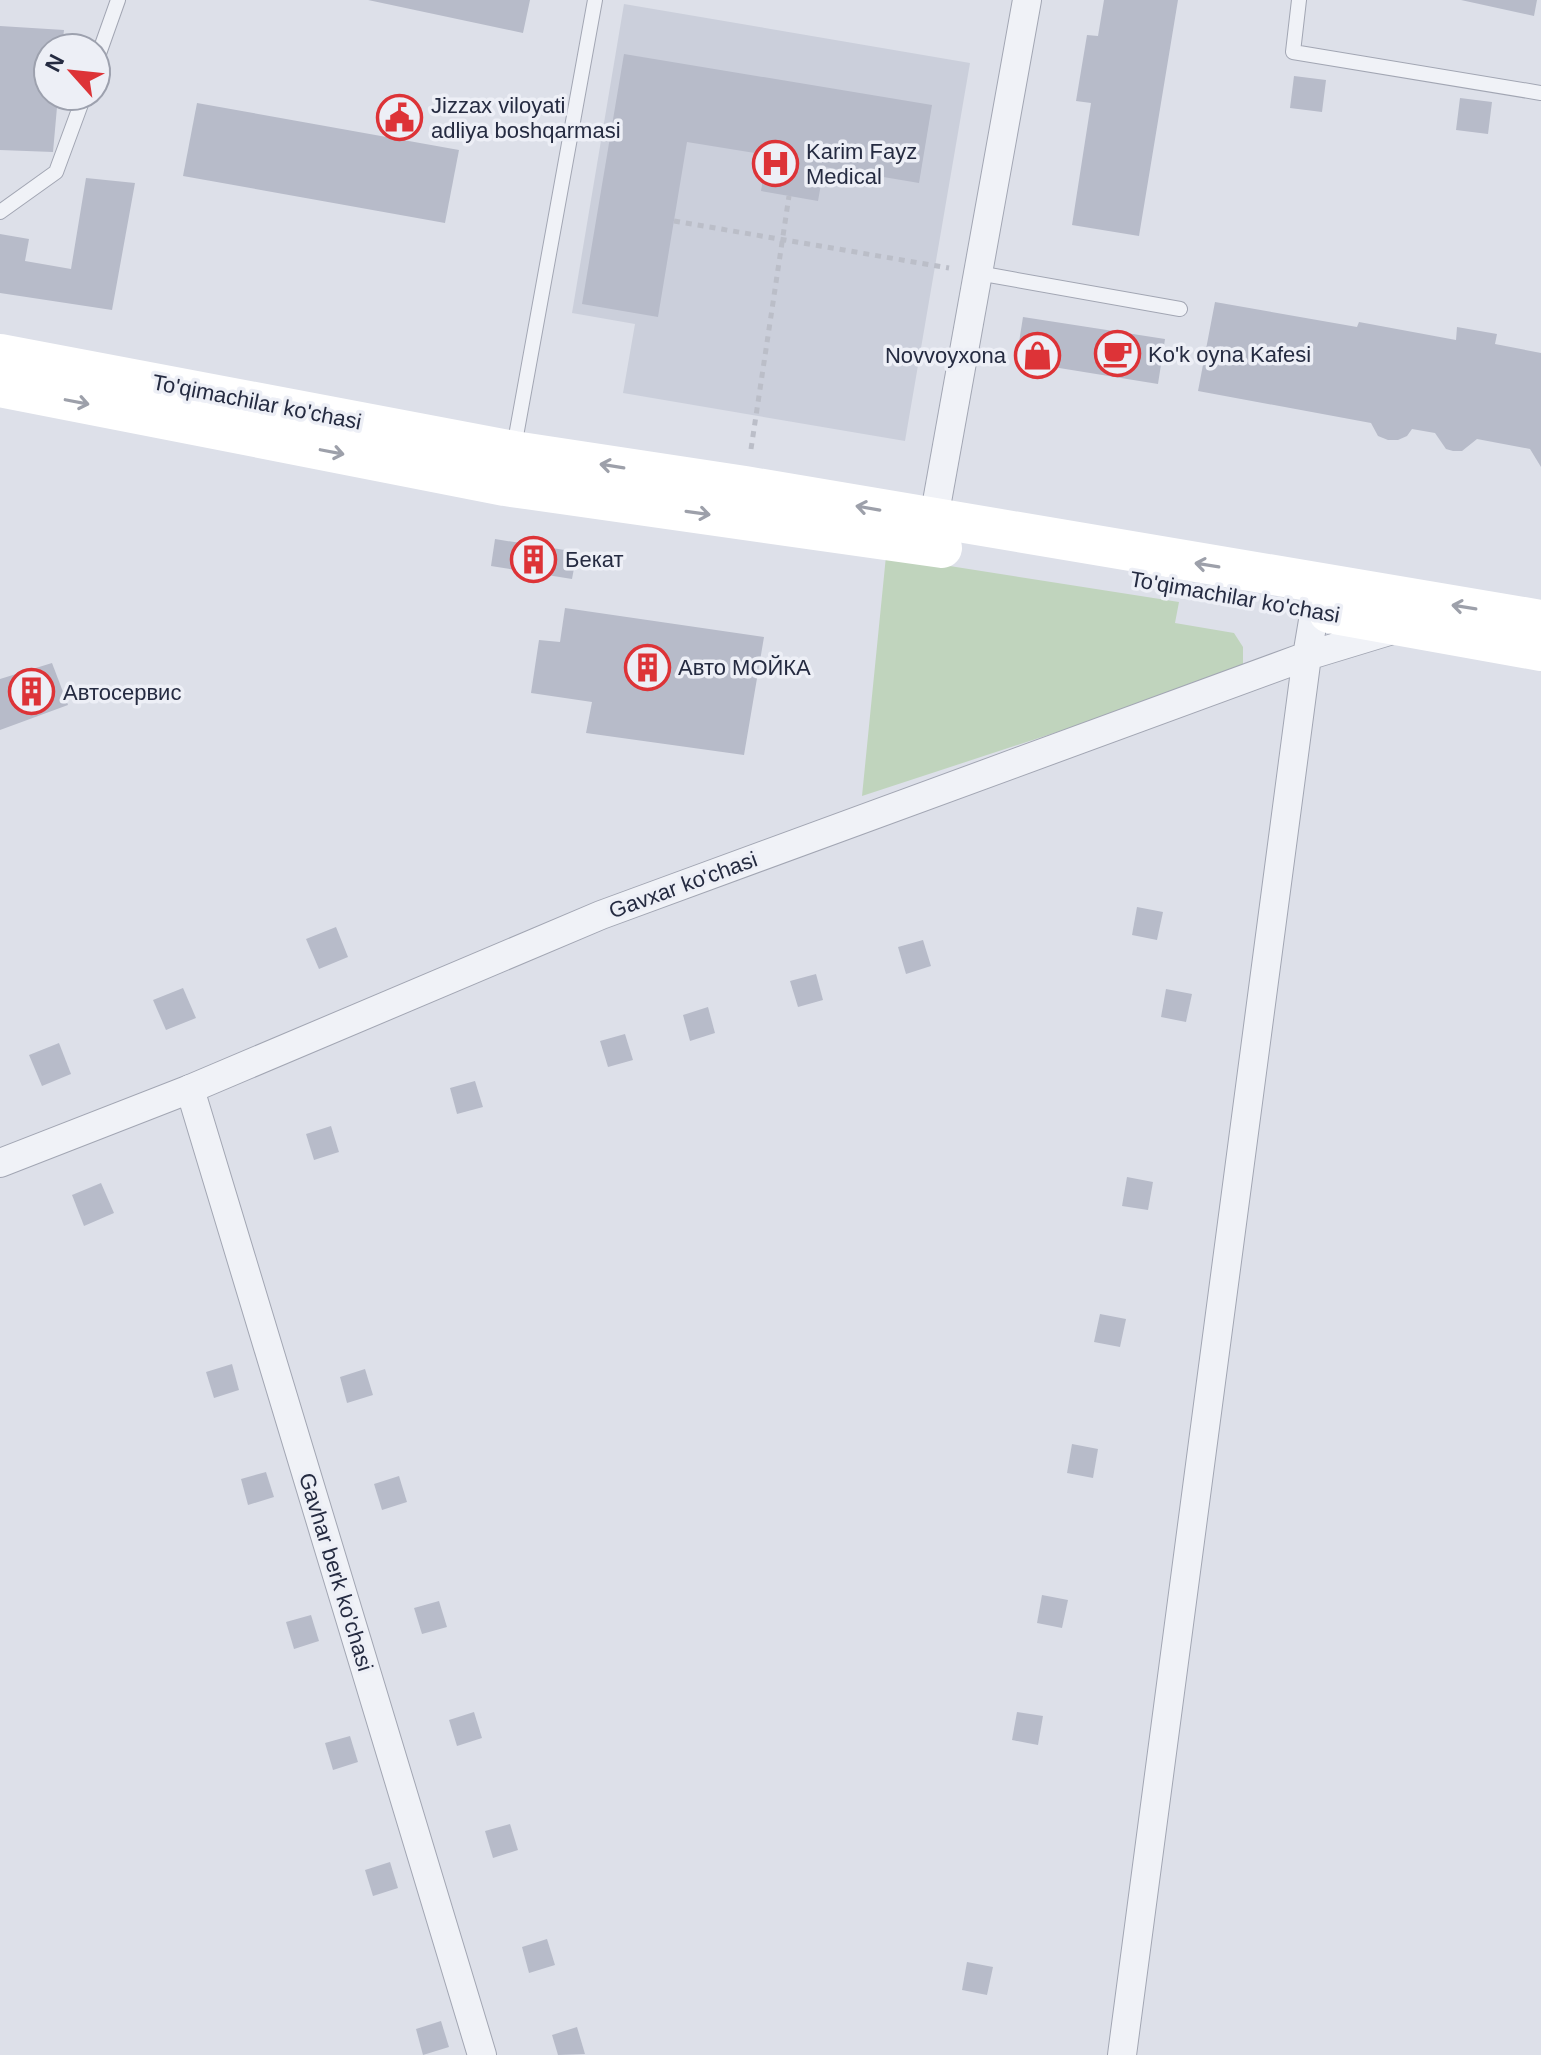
<svg xmlns="http://www.w3.org/2000/svg" width="1541" height="2055" font-family="Helvetica,sans-serif">
  <rect width="100%" height="100%" fill="#dde0e9"/>
  <path fill="#cbcfdb" d="M624 4 970 63 905 441 623 393 635 324 572 313Z"/>
  <path fill="#c0d4bd" d="M886 556 1179 602 1175 623 1234 633 1243 647V671L862 796Z"/>
  <g fill="#b7bbc9">
    <path d="M368 0H530L523 33Z"/>
    <path d="M1104 0H1178L1139 236 1072 225 1091 103 1076 101 1087 35 1098 36Z"/>
    <path d="M1461 0H1537L1534 16Z"/>
    <path d="M0 26 64 30 62 48H48V96H58L53 152 0 150Z"/>
    <path d="M624 54 932 105 919 183 824 167 818 201 761 191 767 155 687 142 658 317 582 304Z"/>
    <path d="M1294 76 1326 80 1322 112 1290 108Z"/>
    <path d="M1460 98 1492 102 1488 134 1456 130Z"/>
    <path d="M197 103 459 150 445 223 183 176Z"/>
    <path d="M86 178 135 183 112 310 0 293V234L29 239 25 261 71 269Z"/>
    <path d="M1215 302 1357 327 1359 322 1456 340 1457 327 1497 334 1495 344 1541 353V467L1530 449 1477 439 1462 451H1453L1446 449 1435 433 1412 429 1407 436 1398 440H1388L1378 436 1371 423 1198 391Z"/>
    <path d="M1023 317 1165 339 1158 384 1016 361Z"/>
    <path d="M495 539 577 552 572 579 491 566Z"/>
    <path d="M565 608 764 637 744 755 586 733 592 702 531 693 539 640 560 642Z"/>
    <path d="M52 663 68 705 0 730V679Z"/>
    <path d="M1137 907 1163 912 1157 940 1132 935Z"/>
    <path d="M336 927 348 957 319 969 306 939Z"/>
    <path d="M923 940 931 966 906 974 898 947Z"/>
    <path d="M816 974 823 1000 798 1007 790 981Z"/>
    <path d="M183 988 196 1018 166 1030 153 1000Z"/>
    <path d="M1166 989 1192 994 1186 1022 1161 1017Z"/>
    <path d="M708 1007 715 1033 690 1041 683 1015Z"/>
    <path d="M625 1034 633 1060 608 1067 600 1041Z"/>
    <path d="M59 1043 71 1074 42 1086 29 1055Z"/>
    <path d="M475 1081 483 1107 457 1114 450 1088Z"/>
    <path d="M331 1126 339 1152 314 1160 306 1134Z"/>
    <path d="M1127 1177 1153 1182 1148 1210 1122 1206Z"/>
    <path d="M101 1183 114 1213 84 1226 72 1195Z"/>
    <path d="M1100 1314 1126 1319 1120 1347 1094 1342Z"/>
    <path d="M232 1364 239 1390 214 1398 206 1372Z"/>
    <path d="M365 1369 373 1395 347 1403 340 1377Z"/>
    <path d="M1072 1444 1098 1449 1093 1478 1067 1473Z"/>
    <path d="M266 1472 274 1497 248 1505 241 1479Z"/>
    <path d="M399 1476 407 1502 382 1510 374 1484Z"/>
    <path d="M1042 1595 1068 1600 1062 1628 1037 1623Z"/>
    <path d="M439 1601 447 1627 422 1634 414 1608Z"/>
    <path d="M311 1615 319 1641 294 1649 286 1622Z"/>
    <path d="M474 1712 482 1738 457 1746 449 1720Z"/>
    <path d="M1017 1712 1043 1716 1038 1745 1012 1740Z"/>
    <path d="M350 1736 358 1762 333 1770 325 1743Z"/>
    <path d="M510 1824 518 1850 493 1858 485 1831Z"/>
    <path d="M390 1862 398 1888 373 1896 365 1870Z"/>
    <path d="M547 1939 555 1965 529 1973 522 1947Z"/>
    <path d="M967 1962 993 1967 987 1995 962 1990Z"/>
    <path d="M441 2021 449 2047 423 2055 416 2029Z"/>
    <path d="M577 2027 585 2054 558 2055 552 2035Z"/>
  </g>
  <g fill="none" stroke-linecap="round" stroke-linejoin="round">
    <defs>
      <g id="lane">
        <path d="M1299 0 1293 52 1541 93"/>
        <path d="M96 62 118 0"/>
        <path d="M0 212 56 172 84 96"/>
        <path d="M978 273 1180 309"/>
        <path d="M514 447 595 0"/>
      </g>
      <g id="street">
        <path d="M931 535 1027 0"/>
        <path d="M190 1089 482 2055"/>
        <path d="M0 1163 190 1089 601 915 1307 656 1319 585"/>
        <path d="M1122 2055 1307 656 1399 628"/>
      </g>
    </defs>
    <use href="#lane" stroke="#a2a6b3" stroke-width="16"/>
    <use href="#street" stroke="#a2a6b3" stroke-width="30"/>
    <g stroke="#bbbec8" stroke-width="5" stroke-dasharray="6 6" stroke-linecap="butt">
      <path d="M674 221 949 268"/>
      <path d="M751 449 789 196"/>
    </g>
    <use href="#lane" stroke="#f0f2f7" stroke-width="14"/>
    <use href="#street" stroke="#f0f2f7" stroke-width="28"/>
    <g stroke="#fff" stroke-width="40">
      <path d="M0 354 514 451 745 486 1541 620"/>
      <path d="M0 387 505 486 942 548"/>
      <path d="M1329 613 1541 651"/>
    </g>
  </g>
  <defs><path id="oneway-shaft" d="M-6 0H5M1.5-3L5.5 0L1.5 3" fill="none" stroke-width="1.6" stroke-linecap="round" stroke-linejoin="round" transform="scale(2)"/></defs>
  <g stroke="#9da0aa">
    <use href="#oneway-shaft" transform="translate(77 402) rotate(11)"/>
    <use href="#oneway-shaft" transform="translate(332 452) rotate(11)"/>
    <use href="#oneway-shaft" transform="translate(612 466) rotate(-171)"/>
    <use href="#oneway-shaft" transform="translate(868 508) rotate(-170)"/>
    <use href="#oneway-shaft" transform="translate(698 513) rotate(8)"/>
    <use href="#oneway-shaft" transform="translate(1207 565) rotate(-171)"/>
    <use href="#oneway-shaft" transform="translate(1464 607) rotate(-171)"/>
  </g>
  <defs>
    <symbol id="civic-ring" viewBox="-11 -11 22 22"><circle r="9.5" fill="#edeff6" stroke="#dd3337" stroke-width="1.5"/><path d="M-.6-6.5H3V-4.5H.6V-3L4-1V1h2V6H-6V1h2V-1L-.6-3ZM-1.2 2.5V6h2.4V2.5Z" fill="#dd3337"/></symbol>
    <symbol id="hospital-ring" viewBox="-11 -11 22 22"><circle r="9.5" fill="#edeff6" stroke="#dd3337" stroke-width="1.5"/><path d="M-5-5h3v3.5h4V-5h3V5h-3V1.5h-4V5h-3Z" fill="#dd3337"/></symbol>
    <symbol id="cafe-ring" viewBox="-11 -11 22 22"><circle r="9.5" fill="#edeff6" stroke="#dd3337" stroke-width="1.5"/><path d="M-5.5-4.5H6V0H3Q3 3.5 0 3.5H-2.5Q-5.5 3.5-5.5 0ZM3-3.2v2h1.7v-2ZM-6 4.5H4V6H-6Z" fill="#dd3337"/></symbol>
    <symbol id="shop-ring" viewBox="-11 -11 22 22"><circle r="9.5" fill="#edeff6" stroke="#dd3337" stroke-width="1.5"/><path d="M-5-2.5h2.3a2.7 3.5 0 0 1 5.4 0H5L5.5 6h-11ZM-1.5-2.5h3a1.5 2.3 0 0 0-3 0Z" fill="#dd3337"/></symbol>
    <symbol id="building-ring" viewBox="-11 -11 22 22"><circle r="9.5" fill="#edeff6" stroke="#dd3337" stroke-width="1.5"/><path d="M-4-6H4V6H1V3H-1V6H-4ZM-2.5-4.3h1.7v1.8h-1.7ZM.8-4.3h1.7v1.8H.8ZM-2.5-1h1.7V.8h-1.7ZM.8-1h1.7V.8H.8Z" fill="#dd3337"/></symbol>
  </defs>
  <g fill-rule="evenodd">
    <use href="#civic-ring" x="374" y="92" width="51" height="51"/>
    <use href="#hospital-ring" x="750" y="138" width="51" height="51"/>
    <use href="#cafe-ring" x="1092" y="328" width="51" height="51"/>
    <use href="#shop-ring" x="1012" y="330" width="51" height="51"/>
    <use href="#building-ring" x="508" y="534" width="51" height="51"/>
    <use href="#building-ring" x="622" y="642" width="51" height="51"/>
    <use href="#building-ring" x="6" y="666" width="51" height="51"/>
  </g>
  <g text-anchor="middle" dominant-baseline="central" stroke-width="7" stroke-linejoin="round" paint-order="stroke">
    <g font-size="22" fill="#252b41" stroke="#edeff6" text-anchor="start">
      <text x="431" y="105">Jizzax viloyati<tspan x="431" dy="25">adliya boshqarmasi</tspan></text>
      <text x="806" y="151">Karim Fayz<tspan x="806" dy="25">Medical</tspan></text>
      <text x="1148" y="354">Ko'k oyna Kafesi</text>
      <text x="1006" y="355" text-anchor="end">Novvoyxona</text>
      <text x="565" y="559">Бекат</text>
      <text x="678" y="667">Авто МОЙКА</text>
      <text x="63" y="692">Автосервис</text>
    </g>
    <g font-size="22" fill="#252b41" stroke="#edeff6">
      <text transform="translate(257 402) rotate(11)">To'qimachilar ko'chasi</text>
      <text transform="translate(1235 597) rotate(10)">To'qimachilar ko'chasi</text>
      <text transform="translate(683 885) rotate(-20)">Gavxar ko'chasi</text>
      <text transform="translate(336 1572) rotate(73)">Gavhar berk ko'chasi</text>
    </g>
  </g>
  <g transform="translate(72 72) rotate(297)"><circle r="38" fill="#edeff6" stroke="#9da1ae" stroke-width="2"/>
  <path d="M0-6L14 30L0 20L-14 30Z" fill="#dd3337"/>
  <text y="-12" font-size="22" font-weight="bold" text-anchor="middle" fill="#252b41">N</text>
  </g>
</svg>
